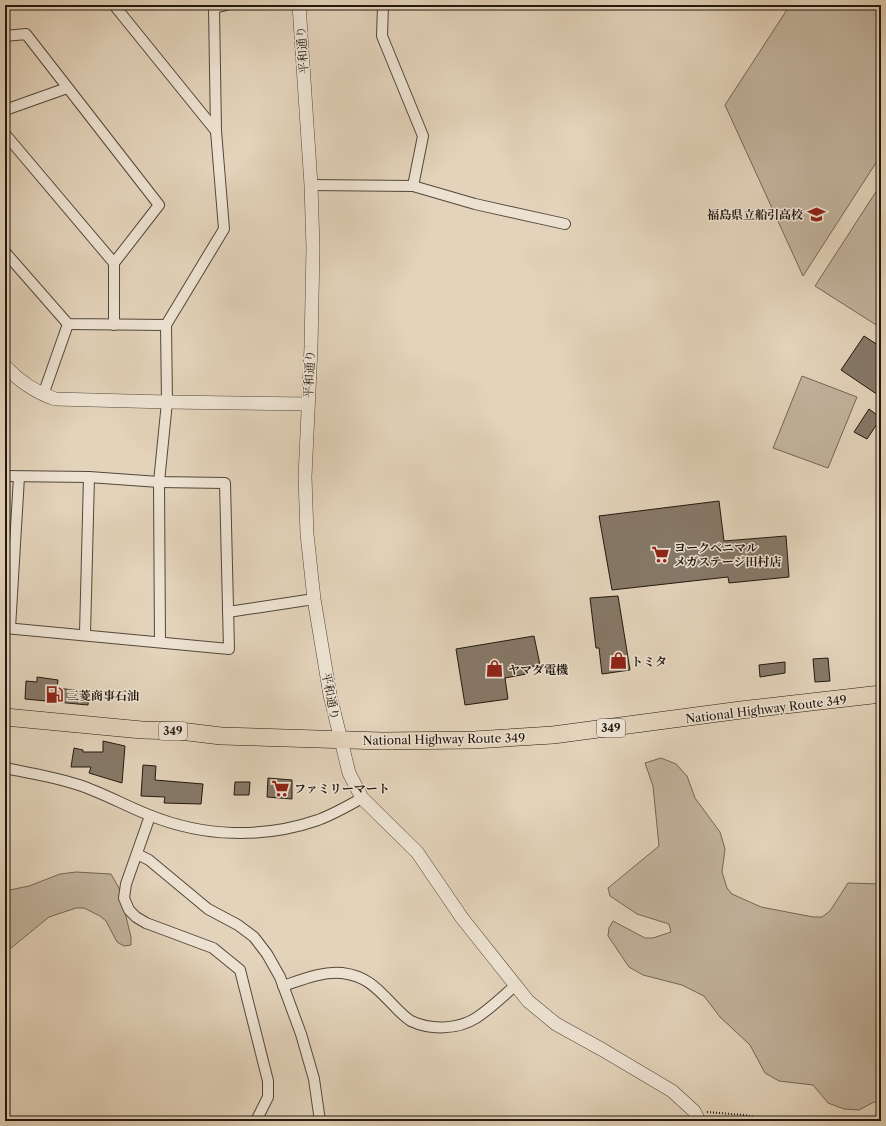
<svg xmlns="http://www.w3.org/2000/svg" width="886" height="1126" font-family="'Libre Caslon Text','Noto Serif JP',serif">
  <rect width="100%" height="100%" fill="#e3d3ba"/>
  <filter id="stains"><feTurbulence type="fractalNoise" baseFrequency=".005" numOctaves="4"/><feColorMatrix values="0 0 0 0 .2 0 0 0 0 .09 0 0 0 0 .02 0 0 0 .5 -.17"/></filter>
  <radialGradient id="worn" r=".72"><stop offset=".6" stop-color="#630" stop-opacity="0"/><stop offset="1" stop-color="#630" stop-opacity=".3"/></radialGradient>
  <g fill="#c2b39d" stroke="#726656">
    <path d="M790 5H881V155L803 276 725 105Z"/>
    <path d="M881 184V328L815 286Z"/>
    <path d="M802 376 857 397 828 468 773 448Z"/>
    <path d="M661 758 676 764 687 776 695 798 720 832 725 849 722 872 727 888 732 894 761 907 813 917H822L830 911 848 883 881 884V1103L874 1102 859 1110 844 1109 828 1103 813 1085 779 1081 765 1073 750 1045 720 1017 704 996 682 985 643 975 629 967 608 936 609 928 613 921 645 938H653L671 932 669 924 637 914 610 896 608 888 659 846 653 786 645 763Z"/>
    <path d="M76 872 111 874 119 888 131 937V945L124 946 117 942 106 921 100 916 84 908H76L49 917 5 953V891L29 886 60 874Z"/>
  </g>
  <g fill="#867968" stroke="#22180f">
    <path d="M864 336 881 347V397L841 370Z"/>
    <path d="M869 409 881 418 867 439 854 432Z"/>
    <path d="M719 501 724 541 786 536 789 577 729 583 728 577 612 590 599 516Z"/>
    <path d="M618 596 630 670 602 674 599 648H596L590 598Z"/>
    <path d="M534 636 540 665 523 668 526 674 505 678 508 699 465 705 456 649Z"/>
    <path d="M828 658 830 681 815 682 813 659Z"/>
    <path d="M785 662V673L760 677 759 665Z"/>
    <path d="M37 677 58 680 57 688 89 692 88 705 25 699 26 681 37 682Z"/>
    <path d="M103 741 125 746 122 783 89 773 91 767H71L74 748 83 750V752H103Z"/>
    <path d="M143 765 156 766 155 780 203 784 201 804 164 803 165 797 141 796Z"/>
    <path d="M268 778 292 780V799L267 797Z"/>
    <path d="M235 782H250L249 795H234Z"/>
  </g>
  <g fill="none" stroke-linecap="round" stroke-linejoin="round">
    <defs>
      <g id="minor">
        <path d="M114 5 216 131"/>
        <path d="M383 5 382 36 423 136 413 186"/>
        <path d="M214 8 226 5"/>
        <path d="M5 36 26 34 159 205 114 263V325"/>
        <path d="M5 110 67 88"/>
        <path d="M5 134 114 263"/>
        <path d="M311 185 413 186 475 204 565 224"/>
        <path d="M5 252 68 324 166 325"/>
        <path d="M43 395 68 324"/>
        <path d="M5 476 89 477 159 482 225 483 229 649 5 628"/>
        <path d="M228 612 314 599"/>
        <path d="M10 628 19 477"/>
        <path d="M85 634 89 477"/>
        <path d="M160 642 159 482 167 402 166 325 224 229 216 131 214 8 212 5"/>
        <path d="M5 768C30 773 55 777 79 785 103 793 126 806 149 815 203 837 263 839 318 820 334 814 348 806 362 798"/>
        <path d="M150 816 126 884 124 898 129 910 136 917 146 923 213 948 240 970 268 1081V1097L256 1121"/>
        <path d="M137 854 149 860 208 909 238 925 254 937 267 954 280 977 301 1034 314 1079 320 1121"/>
        <path d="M283 986C301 980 322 971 342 973 369 976 380 992 397 1009 401 1013 406 1018 411 1021 430 1030 457 1030 476 1018 490 1009 503 996 516 985"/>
      </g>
      <g id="tertiary">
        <path d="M299 5 311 185 313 248 311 347 305 477 307 534 314 599 330 695 349 773 362 798 417 852 462 918 528 1001 556 1024 603 1050 672 1091 694 1111 699 1121"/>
        <path d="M5 366C20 382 35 392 55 399L167 402 308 404"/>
      </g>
      <path id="trunk" d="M5 717 142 730 180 731 221 736 382 741 474 740 553 735 741 710 881 694"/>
    </defs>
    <use href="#minor" stroke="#52473a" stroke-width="12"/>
    <use href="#tertiary" stroke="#52473a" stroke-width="14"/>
    <use href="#trunk" stroke="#22180f" stroke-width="18"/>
    <path stroke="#22180f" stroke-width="2" stroke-dasharray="1 2" stroke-linecap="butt" d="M707 1112 745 1115 775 1121"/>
    <use href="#minor" stroke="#ede2d2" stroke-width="10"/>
    <use href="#tertiary" stroke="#ede2d2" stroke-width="13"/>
    <use href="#trunk" stroke="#e3d3ba" stroke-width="17"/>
  </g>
  <defs>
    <symbol id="school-bare" viewBox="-9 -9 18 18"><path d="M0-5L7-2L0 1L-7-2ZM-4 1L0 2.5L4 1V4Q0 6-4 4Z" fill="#8f2418" stroke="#ede2d2" stroke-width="2.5" paint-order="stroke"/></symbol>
    <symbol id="supermarket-bare" viewBox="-9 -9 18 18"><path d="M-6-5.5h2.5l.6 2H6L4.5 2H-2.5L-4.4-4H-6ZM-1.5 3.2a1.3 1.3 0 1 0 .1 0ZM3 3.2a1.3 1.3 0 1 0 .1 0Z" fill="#8f2418" stroke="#ede2d2" stroke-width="2.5" paint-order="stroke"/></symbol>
    <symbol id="shop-bare" viewBox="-9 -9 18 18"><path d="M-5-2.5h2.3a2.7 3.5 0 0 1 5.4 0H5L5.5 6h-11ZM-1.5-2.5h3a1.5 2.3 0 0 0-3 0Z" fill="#8f2418" stroke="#ede2d2" stroke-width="2.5" paint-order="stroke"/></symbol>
    <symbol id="fuel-bare" viewBox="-9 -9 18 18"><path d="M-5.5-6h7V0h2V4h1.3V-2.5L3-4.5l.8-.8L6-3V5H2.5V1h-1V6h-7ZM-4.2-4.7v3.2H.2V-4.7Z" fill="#8f2418" stroke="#ede2d2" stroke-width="2.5" paint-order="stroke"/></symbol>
  </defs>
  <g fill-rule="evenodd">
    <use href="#school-bare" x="804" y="202" width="25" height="25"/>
    <use href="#supermarket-bare" x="648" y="542" width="25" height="25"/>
    <use href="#shop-bare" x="606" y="648" width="25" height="25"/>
    <use href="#shop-bare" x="482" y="656" width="25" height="25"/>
    <use href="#fuel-bare" x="42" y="682" width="25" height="25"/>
    <use href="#supermarket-bare" x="268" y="776" width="25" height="25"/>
  </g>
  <g text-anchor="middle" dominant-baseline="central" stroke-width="3" stroke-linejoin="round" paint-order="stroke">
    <g fill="#ede2d2" stroke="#5f554a" stroke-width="1">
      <rect x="597" y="719" width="28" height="18" rx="3"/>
      <rect x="159" y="722" width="28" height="18" rx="3"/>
    </g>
    <g font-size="11" font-weight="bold" fill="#22180f">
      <text x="611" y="728">349</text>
      <text x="173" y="731">349</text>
    </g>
    <g font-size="12" fill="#22180f" stroke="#ede2d2">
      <text transform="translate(302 50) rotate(-94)">平和通り</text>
      <text transform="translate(309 374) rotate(-87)">平和通り</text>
      <text transform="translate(331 696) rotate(79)">平和通り</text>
      <text transform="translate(766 709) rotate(-7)">National Highway Route 349</text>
      <text transform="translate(444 739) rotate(-1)">National Highway Route 349</text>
    </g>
    <g font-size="12" font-weight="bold" fill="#22180f" stroke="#ede2d2" text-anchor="start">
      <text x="803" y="214" text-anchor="end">福島県立船引高校</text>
      <text x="674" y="547">ヨークベニマル<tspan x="674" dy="14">メガステージ田村店</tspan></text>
      <text x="631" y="661">トミタ</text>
      <text x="508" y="669">ヤマダ電機</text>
      <text x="67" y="695">三菱商事石油</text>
      <text x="294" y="788">ファミリーマート</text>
    </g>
  </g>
  <rect width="886" height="1126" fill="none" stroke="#e3d3ba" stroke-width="20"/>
  <rect x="6" y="6" width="874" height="1114" fill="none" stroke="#22180f" stroke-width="2"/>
  <rect x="10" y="10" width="866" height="1106" fill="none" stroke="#22180f"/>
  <rect width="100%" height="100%" filter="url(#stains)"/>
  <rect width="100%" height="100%" fill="url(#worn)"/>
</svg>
